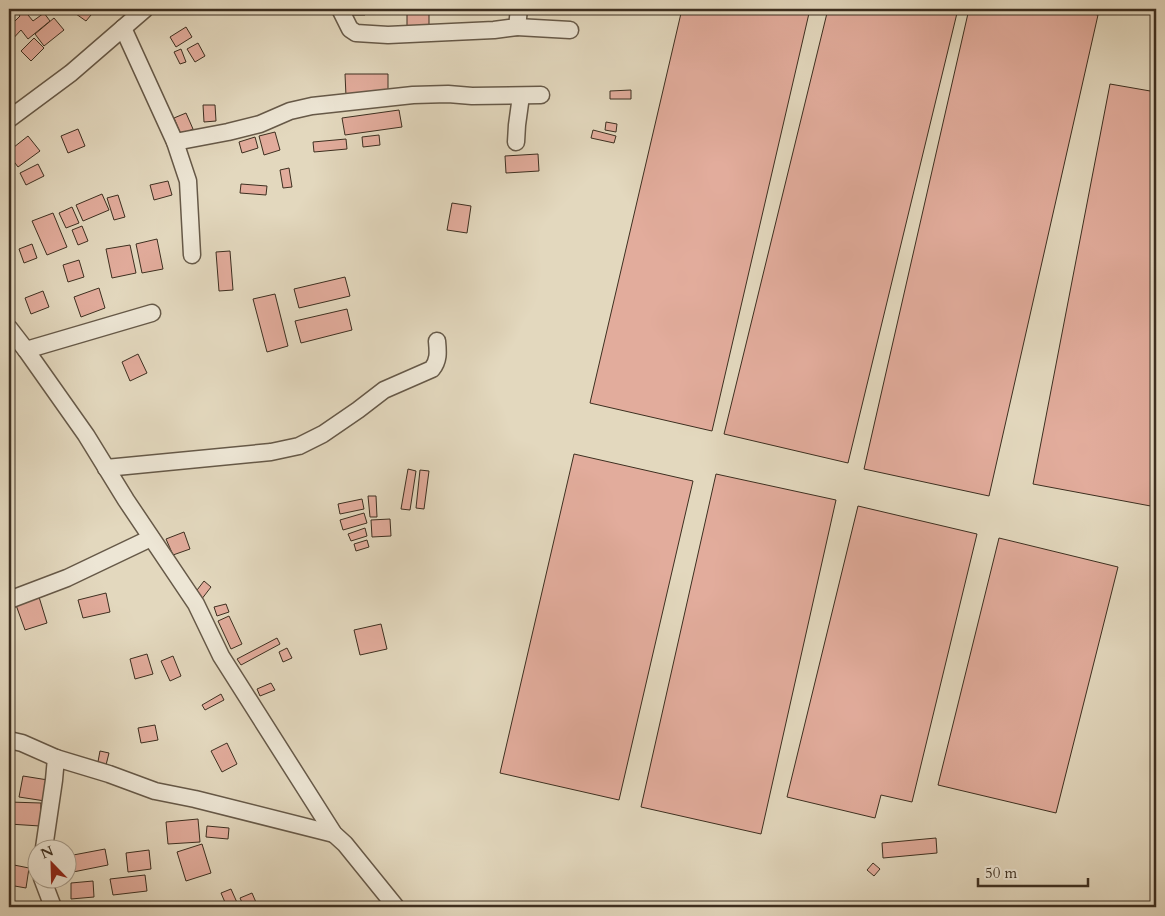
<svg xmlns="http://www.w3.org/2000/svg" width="1165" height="916" font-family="Cardo,serif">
  <rect width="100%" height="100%" fill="#e3d8be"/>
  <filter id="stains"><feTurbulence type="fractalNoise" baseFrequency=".004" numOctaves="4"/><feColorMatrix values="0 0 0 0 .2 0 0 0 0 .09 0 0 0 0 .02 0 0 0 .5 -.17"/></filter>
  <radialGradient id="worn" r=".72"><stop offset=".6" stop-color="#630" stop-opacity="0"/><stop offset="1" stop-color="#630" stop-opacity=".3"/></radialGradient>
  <g fill="#e2ac9c" stroke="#3d2f20">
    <path d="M20 9H36L28 15 33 21 44 13 50 21 28 39 21 30 9 43V27L20 16 17 11Z"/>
    <path d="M69 9H96L86 21Z"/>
    <path d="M348 9H365V15H349Z"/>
    <rect x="407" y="9" width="22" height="19"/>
    <path d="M682 9H810L712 431 590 403Z"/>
    <path d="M828 9H958L848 463 724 434Z"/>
    <path d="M969 9H1069L1098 15 989 496 864 469Z"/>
    <path d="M54 18 64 30 44 46 35 34Z"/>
    <path d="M186 27 192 37 176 47 170 37Z"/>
    <path d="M34 38 44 48 31 61 21 51Z"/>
    <path d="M198 43 205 56 195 62 187 49Z"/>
    <path d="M181 49 186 62 180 64 174 52Z"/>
    <path d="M345 74H388V95L346 96Z"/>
    <path d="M1110 84 1156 92V507L1033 484Z"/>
    <path d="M631 90V99H610V91Z"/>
    <path d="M203 105H215L216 121 204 122Z"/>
    <path d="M399 110 402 127 345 135 342 118Z"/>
    <path d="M186 113 193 129 181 135 174 118Z"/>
    <path d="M606 122 617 124 616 132 605 130Z"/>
    <path d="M78 129 85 146 68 153 61 136Z"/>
    <path d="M593 130 616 136 614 143 591 138Z"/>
    <path d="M275 132 280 150 264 155 259 136Z"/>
    <path d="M379 135 380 145 363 147 362 137Z"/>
    <path d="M28 136 40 151 18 167 9 155V151Z"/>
    <path d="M255 137 258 148 242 153 239 142Z"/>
    <path d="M346 139 347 149 314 152 313 142Z"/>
    <path d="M538 154 539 171 506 173 505 156Z"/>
    <path d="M38 164 44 176 26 185 20 173Z"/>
    <path d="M289 168 292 187 283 188 280 170Z"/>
    <path d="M168 181 172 195 154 200 150 185Z"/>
    <path d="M241 184 267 186 266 195 240 193Z"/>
    <path d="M102 194 109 210 83 221 76 205Z"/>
    <path d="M118 195 125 217 114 220 107 198Z"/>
    <path d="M452 203 471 206 467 233 447 230Z"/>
    <path d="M72 207 79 223 66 228 59 213Z"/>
    <path d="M53 213 67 247 47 255 32 221Z"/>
    <path d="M82 226 88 241 78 245 72 230Z"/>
    <path d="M157 239 163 269 142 273 136 244Z"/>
    <path d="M32 244 37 258 24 263 19 249Z"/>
    <path d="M130 245 136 273 112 278 106 249Z"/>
    <path d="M230 251 233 290 219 291 216 252Z"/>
    <path d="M79 260 84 277 68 282 63 265Z"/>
    <path d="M345 277 350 296 299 308 294 289Z"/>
    <path d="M99 288 105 308 81 317 74 297Z"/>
    <path d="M43 291 49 307 31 314 25 298Z"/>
    <path d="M275 294 288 346 267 352 253 299Z"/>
    <path d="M347 309 352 330 301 343 295 321Z"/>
    <path d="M138 354 147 373 130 381 122 362Z"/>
    <path d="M574 454 693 481 619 800 500 773Z"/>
    <path d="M408 469 416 471 410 510 401 509Z"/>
    <path d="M420 470 429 471 424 509 416 508Z"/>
    <path d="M716 474 836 500 761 834 641 807Z"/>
    <path d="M368 496H376L377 517H370Z"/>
    <path d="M362 499 364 509 340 514 338 504Z"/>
    <path d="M858 506 977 534 912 802 881 795 875 818 787 797Z"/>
    <path d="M364 513 367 523 343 530 340 520Z"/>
    <path d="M390 519 391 536 372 537 371 520Z"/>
    <path d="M365 528 367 536 351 541 348 534Z"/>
    <path d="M184 532 190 549 173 555 166 539Z"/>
    <path d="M999 538 1118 567 1056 813 938 785Z"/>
    <path d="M367 540 369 547 356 551 354 544Z"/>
    <path d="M204 581 211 587 201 600 194 594Z"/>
    <path d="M106 593 110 612 83 618 78 600Z"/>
    <path d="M39 597 47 623 25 630 16 605Z"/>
    <path d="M226 604 229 612 217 616 214 607Z"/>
    <path d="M229 616 242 644 231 649 218 621Z"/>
    <path d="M381 624 387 649 360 655 354 630Z"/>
    <path d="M277 638 280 644 241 665 237 659Z"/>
    <path d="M287 648 292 658 283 662 279 652Z"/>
    <path d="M147 654 153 674 135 679 130 659Z"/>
    <path d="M173 656 181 676 170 681 161 661Z"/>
    <path d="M271 683 275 690 260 696 257 689Z"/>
    <path d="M221 694 224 700 205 710 202 705Z"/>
    <path d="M155 725 158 740 141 743 138 728Z"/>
    <path d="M227 743 237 764 222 772 211 751Z"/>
    <path d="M100 751 109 753 105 769 97 767Z"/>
    <path d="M23 776 48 780 45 801 19 797Z"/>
    <path d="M9 802 41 803 40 826 9 824Z"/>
    <path d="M198 819 200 842 168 844 166 822Z"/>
    <path d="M207 826 229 828 228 839 206 837Z"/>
    <path d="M936 838 937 853 883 858 882 843Z"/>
    <path d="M202 844 211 873 186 881 177 852Z"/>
    <path d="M105 849 108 865 68 873V856Z"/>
    <path d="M149 850 151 869 128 872 126 853Z"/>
    <path d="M873 863 880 869 874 876 867 870Z"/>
    <path d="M9 864 29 868 26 888 9 885Z"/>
    <path d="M145 875 147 891 113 895 110 879Z"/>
    <path d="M93 881 94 897 71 899V883Z"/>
    <path d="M231 889 239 907H227L221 893Z"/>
    <path d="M252 893 258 907H244L240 898Z"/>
  </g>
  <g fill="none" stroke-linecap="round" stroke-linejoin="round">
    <defs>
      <g id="minor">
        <path d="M340 9 350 29 356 33 388 35 494 30 517 27 519 9"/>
        <path d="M517 27 570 30"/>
        <path d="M123 28 175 142 188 181 192 255"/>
        <path d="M9 119 71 73 145 9"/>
        <path d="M175 142 228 132 260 124 290 111 312 106 413 95 448 94 472 96 541 95"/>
        <path d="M516 142 517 125 521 96"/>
        <path d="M9 328 26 350 86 435 126 500 196 604 221 656 334 834 345 844 396 907"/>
        <path d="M26 350 152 313"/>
        <path d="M106 468 271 452 299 446 323 434 358 410 384 390 432 369C439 360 438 352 437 341"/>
        <path d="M9 600 67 578 151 538"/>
        <path d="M9 740 22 743 56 758 54 780 44 848"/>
        <path d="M56 758 109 774 155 791 195 799 334 834"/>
        <path d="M42 878 53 907"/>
      </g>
    </defs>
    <use href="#minor" stroke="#665948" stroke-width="19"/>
    <use href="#minor" stroke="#ede6d5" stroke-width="16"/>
  </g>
  <rect width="1165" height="916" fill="none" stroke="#e3d8be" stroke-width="30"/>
  <rect x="10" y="10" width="1145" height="896" fill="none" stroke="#3d2f20" stroke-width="2.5"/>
  <rect x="15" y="15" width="1135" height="886" fill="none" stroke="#3d2f20"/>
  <g transform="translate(52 864) rotate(337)"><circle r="24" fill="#ede6d5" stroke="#a79d8d"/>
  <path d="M0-4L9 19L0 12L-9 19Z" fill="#8f2418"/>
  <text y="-8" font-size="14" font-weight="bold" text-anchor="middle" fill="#3d2f20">N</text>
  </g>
  <path d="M978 878v8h110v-8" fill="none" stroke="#3d2f20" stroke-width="2.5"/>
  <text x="985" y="878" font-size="15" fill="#3d2f20" stroke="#ede6d5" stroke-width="4" paint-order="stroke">50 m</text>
  <rect width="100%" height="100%" filter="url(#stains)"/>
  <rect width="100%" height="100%" fill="url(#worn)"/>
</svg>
